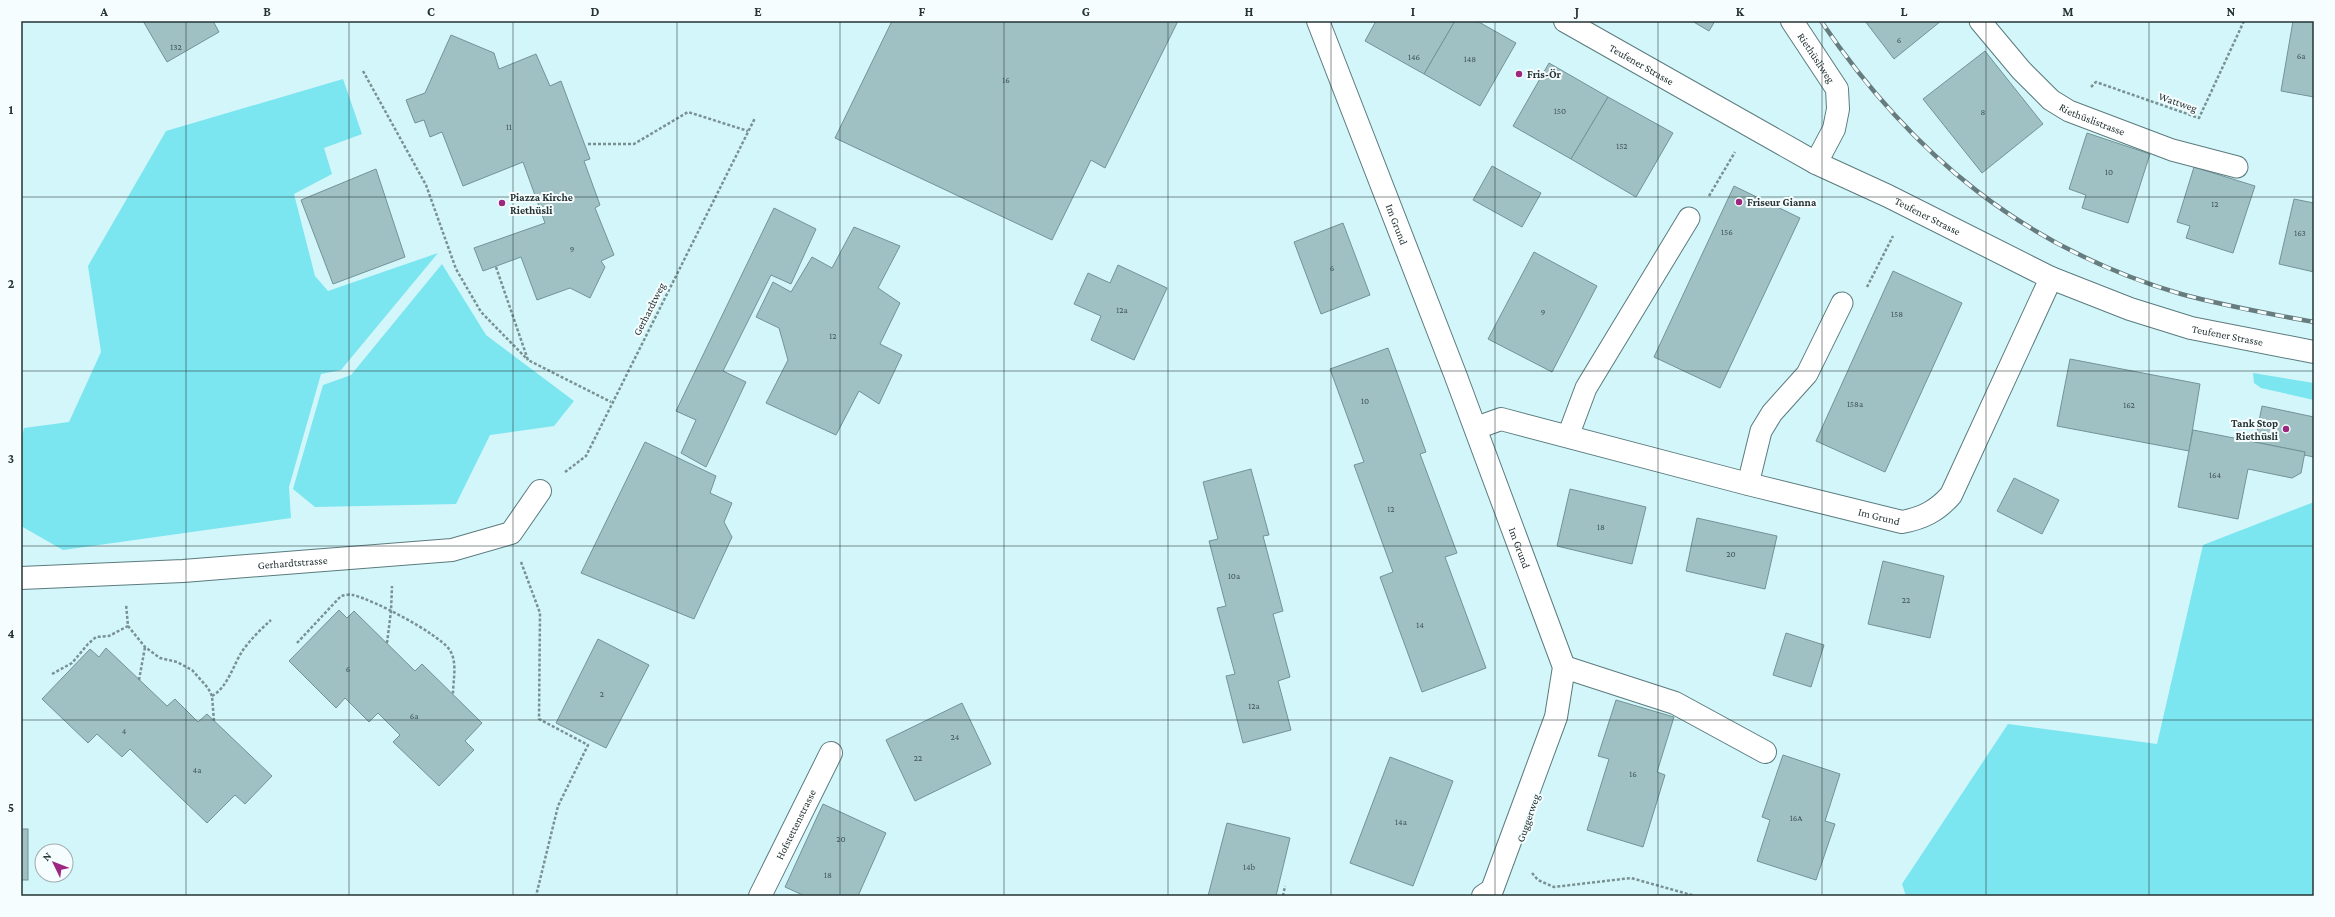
<svg xmlns="http://www.w3.org/2000/svg" width="2335" height="917" font-family="'Crimson Pro',serif">
  <rect width="100%" height="100%" fill="#d3f6fa"/>
  <g fill="#7be5f0">
    <path d="M343 79 362 134 324 148 332 174 294 194 315 276 328 291 438 253 341 370 321 374 289 487 291 518 63 550 21 526V441L24 428 69 422 101 352 88 266 166 131Z"/>
    <path d="M442 264 486 335 574 401 554 426 490 435 456 504 315 507 293 489 323 385 351 375Z"/>
    <path d="M2253 373 2314 383V400L2261 388 2254 383Z"/>
    <path d="M2314 502V896H1906L1902 884 2008 724 2157 744 2203 545Z"/>
  </g>
  <g fill="#9fc1c4" stroke="#739397">
    <path d="M143 21H213L219 32 167 62Z"/>
    <path d="M892 21H1178L1105 168 1091 160 1052 240 835 138Z"/>
    <path d="M1376 21H1455L1424 74 1365 41Z"/>
    <path d="M1455 21H1477L1516 43 1480 106 1424 74Z"/>
    <path d="M1692 21H1715L1709 31Z"/>
    <path d="M1865 21H1941L1894 59Z"/>
    <path d="M2293 21H2314V97L2281 91Z"/>
    <path d="M451 35 494 53 499 69 536 54 550 86 561 81 590 159 584 161 600 205 595 208 614 255 601 261 605 267 590 298 570 288 537 300 521 257 483 271 474 248 545 223 523 162 463 186 442 132 430 137 424 120 415 123 406 100 425 93Z"/>
    <path d="M1985 51 2043 124 1982 173 1923 99Z"/>
    <path d="M1549 63 1608 97 1571 159 1513 126Z"/>
    <path d="M1608 97 1673 133 1636 197 1571 159Z"/>
    <path d="M2087 133 2150 154 2128 223 2082 208 2086 195 2069 189Z"/>
    <path d="M1492 166 1541 193 1522 227 1473 200Z"/>
    <path d="M2194 167 2255 186 2233 253 2186 238 2190 226 2177 222Z"/>
    <path d="M376 169 405 257 333 284 301 200Z"/>
    <path d="M1734 186 1800 218 1720 388 1654 357Z"/>
    <path d="M2294 199 2314 203V272L2279 264Z"/>
    <path d="M774 208 816 229 791 284 771 275 723 371 746 382 706 467 681 453 696 420 676 411Z"/>
    <path d="M1343 223 1370 295 1321 314 1294 242Z"/>
    <path d="M854 227 900 246 878 288 900 303 880 344 902 355 879 404 859 391 836 435 766 403 788 360 779 328 756 317 773 282 791 292 812 257 832 268Z"/>
    <path d="M1534 252 1597 286 1552 372 1488 339Z"/>
    <path d="M1118 265 1167 288 1134 360 1091 340 1101 316 1074 304 1088 273 1110 283Z"/>
    <path d="M1893 271 1962 303 1885 472 1816 441Z"/>
    <path d="M1388 348 1426 452 1420 454 1457 553 1445 557 1486 668 1422 692 1380 577 1393 572 1354 465 1364 462 1330 369Z"/>
    <path d="M2070 359 2200 384 2189 451 2057 426Z"/>
    <path d="M2262 406 2314 417V457L2304 455 2305 452 2255 442Z"/>
    <path d="M2193 430 2305 452 2301 473 2292 478 2248 469 2238 519 2178 507Z"/>
    <path d="M645 442 716 476 710 493 732 503 724 522 732 537 694 619 581 573Z"/>
    <path d="M1251 469 1269 535 1263 536 1283 611 1273 614 1290 677 1278 681 1291 730 1243 743 1226 676 1235 674 1217 608 1226 606 1209 541 1218 539 1203 482Z"/>
    <path d="M2014 478 2059 500 2042 534 1997 511Z"/>
    <path d="M1570 489 1646 507 1632 564 1557 546Z"/>
    <path d="M1697 518 1777 536 1765 589 1686 571Z"/>
    <path d="M1883 561 1944 576 1930 638 1868 624Z"/>
    <path d="M339 610 347 618 354 611 415 671 422 664 482 723 465 741 474 750 439 786 393 742 400 735 378 713 369 722 345 698 336 708 289 661Z"/>
    <path d="M1786 633 1824 645 1811 687 1773 675Z"/>
    <path d="M598 639 649 665 606 748 556 723Z"/>
    <path d="M106 648 167 706 175 699 198 722 207 714 272 776 245 804 235 795 207 823 130 749 122 757 97 734 88 743 42 699 90 649 99 657Z"/>
    <path d="M1616 700 1674 717 1657 772 1665 775 1643 847 1587 830 1609 759 1598 756Z"/>
    <path d="M962 703 991 764 915 801 886 740Z"/>
    <path d="M1783 755 1840 774 1825 821 1835 824 1816 880 1757 861 1770 820 1762 817Z"/>
    <path d="M1390 757 1453 781 1413 886 1350 863Z"/>
    <path d="M823 804 886 833 858 896H805L785 887Z"/>
    <path d="M1227 823 1290 838 1276 896H1208Z"/>
    <rect x="21" y="829" width="7" height="51"/>
  </g>
  <g fill="none" stroke-linecap="round" stroke-linejoin="round">
    <defs>
      <g id="service">
        <path id="s1" d="M1980 21 2021 70 2051 100 2069 111 2172 150 2237 167"/>
        <path d="M1568 436 1586 388 1689 218"/>
        <path d="M1748 484 1761 431 1772 413 1807 374 1842 303"/>
      </g>
      <g id="minor">
        <path id="s2" d="M1318 21 1455 374 1564 667 1556 717 1492 890 1483 896"/>
        <path id="s3" d="M1792 21 1837 89 1838 109 1834 129 1816 163"/>
        <path id="s4" d="M1476 428 1501 419 1748 484 1902 522C1923 518 1937 511 1951 495L2051 278"/>
        <path id="s5" d="M21 578 183 571 452 550 511 533 540 491"/>
        <path d="M1564 667 1675 703 1765 752"/>
        <path id="s6" d="M760 896 831 753"/>
      </g>
      <g id="secondary">
        <path id="s7" d="M1565 21 1816 163 1888 196 2051 278 2130 309 2191 328 2314 352"/>
      </g>
    </defs>
    <use href="#service" stroke="#5b7b7e" stroke-width="23"/>
    <use href="#minor" stroke="#5b7b7e" stroke-width="24"/>
    <use href="#secondary" stroke="#5b7b7e" stroke-width="24"/>
    <g stroke="#799193" stroke-width="2.5" stroke-dasharray="3 2" stroke-linecap="butt">
      <path d="M363 71 426 185 456 269 481 312 528 360"/>
      <path d="M2091 87 2096 82 2199 118 2244 21"/>
      <path d="M588 144H634L688 112 748 131"/>
      <path d="M1709 196 1735 152"/>
      <path d="M496 267 528 360 611 402"/>
      <path d="M1867 287 1893 236"/>
      <path d="M565 472 586 456 755 118"/>
      <path d="M521 562 540 613 539 719 588 745 558 806 536 896"/>
      <path d="M128 626 145 647 160 658 177 662 192 670 208 688 212 696 214 721"/>
      <path d="M297 643 341 596C345 595 350 594 353 595 374 600 437 633 449 649 458 661 453 680 453 694"/>
      <path d="M387 643 391 611 392 586"/>
      <path d="M52 674 72 663 88 644 96 637 109 636 128 626 126 604"/>
      <path d="M139 680 145 647"/>
      <path d="M212 696C228 687 233 665 243 650 251 639 261 629 271 620"/>
      <path d="M1532 873 1538 880 1554 887 1631 878 1695 896"/>
      <path d="M1283 896 1285 886"/>
    </g>
    <use href="#service" stroke="#fff" stroke-width="21"/>
    <use href="#minor" stroke="#fff" stroke-width="22"/>
    <use href="#secondary" stroke="#fff" stroke-width="22"/>
    <defs>
      <path id="rail" d="M1821 21C1911 154 2024 248 2181 294 2225 306 2270 314 2314 322"/>
    </defs>
    <use href="#rail" stroke="#667c7e" stroke-width="4.5"/>
    <use href="#rail" stroke="#f6fdfe" stroke-width="3" stroke-dasharray="9" stroke-linecap="butt"/>
  </g>
  <path fill="none" stroke="#253334" stroke-width="1" stroke-opacity="0.55" d="M186 21V896M349 21V896M513 21V896M677 21V896M840 21V896M1004 21V896M1168 21V896M1331 21V896M1495 21V896M1658 21V896M1822 21V896M1986 21V896M2149 21V896M21 197H2314M21 371H2314M21 546H2314M21 720H2314"/>
  <g fill="#9d2680" stroke="#f6fdfe" stroke-width="1.5">
    <circle cx="1519" cy="74" r="4"/>
    <circle cx="1739" cy="202" r="4"/>
    <circle cx="502" cy="203" r="4"/>
    <circle cx="2286" cy="429" r="4"/>
  </g>
  <g text-anchor="middle" dominant-baseline="central" stroke-width="4" stroke-linejoin="round" paint-order="stroke">
    <g font-size="9" fill="#445658">
      <text x="1899" y="40">6</text>
      <text x="176" y="47">132</text>
      <text x="2301" y="56">6a</text>
      <text x="1414" y="57">146</text>
      <text x="1470" y="59">148</text>
      <text x="1006" y="80">16</text>
      <text x="1560" y="111">150</text>
      <text x="1983" y="112">8</text>
      <text x="509" y="127">11</text>
      <text x="1622" y="146">152</text>
      <text x="2109" y="172">10</text>
      <text x="2215" y="204">12</text>
      <text x="1727" y="232">156</text>
      <text x="2300" y="233">163</text>
      <text x="572" y="249">9</text>
      <text x="1332" y="268">6</text>
      <text x="1122" y="310">12a</text>
      <text x="1543" y="312">9</text>
      <text x="1897" y="314">158</text>
      <text x="833" y="336">12</text>
      <text x="1365" y="401">10</text>
      <text x="1855" y="404">158a</text>
      <text x="2129" y="405">162</text>
      <text x="2215" y="475">164</text>
      <text x="1391" y="509">12</text>
      <text x="1601" y="527">18</text>
      <text x="1731" y="554">20</text>
      <text x="1234" y="576">10a</text>
      <text x="1906" y="600">22</text>
      <text x="1420" y="625">14</text>
      <text x="348" y="669">6</text>
      <text x="602" y="694">2</text>
      <text x="1254" y="706">12a</text>
      <text x="414" y="716">6a</text>
      <text x="124" y="731">4</text>
      <text x="955" y="737">24</text>
      <text x="918" y="758">22</text>
      <text x="197" y="770">4a</text>
      <text x="1633" y="774">16</text>
      <text x="1796" y="818">16A</text>
      <text x="1401" y="822">14a</text>
      <text x="841" y="839">20</text>
      <text x="1249" y="867">14b</text>
      <text x="828" y="875">18</text>
    </g>
    <g font-size="11" fill="#253334" stroke="#f6fdfe">
      <text stroke="none"><textPath href="#s3" startOffset="44">Riethüsliweg</textPath></text>
      <text stroke="none"><textPath href="#s7" startOffset="88">Teufener Strasse</textPath></text>
      <text transform="translate(2178 102) rotate(19)">Wattweg</text>
      <text stroke="none"><textPath href="#s1" startOffset="152">Riethüslistrasse</textPath></text>
      <text stroke="none"><textPath href="#s7" startOffset="412">Teufener Strasse</textPath></text>
      <text stroke="none"><textPath href="#s2" startOffset="218">Im Grund</textPath></text>
      <text transform="translate(649 309) rotate(-63)">Gerhardtweg</text>
      <text stroke="none"><textPath href="#s7" startOffset="736">Teufener Strasse</textPath></text>
      <text stroke="none"><textPath href="#s4" startOffset="417">Im Grund</textPath></text>
      <text stroke="none"><textPath href="#s2" startOffset="564">Im Grund</textPath></text>
      <text stroke="none"><textPath href="#s5" startOffset="272">Gerhardtstrasse</textPath></text>
      <text transform="translate(1528 818) rotate(-71)">Guggerweg</text>
      <text stroke="none"><textPath href="#s6" startOffset="80">Hofstettenstrasse</textPath></text>
    </g>
    <g font-size="11" font-weight="bold" fill="#253334" stroke="#f6fdfe" text-anchor="start">
      <text x="1527" y="74">Fris-Ör</text>
      <text x="510" y="197">Piazza Kirche<tspan x="510" dy="13">Riethüsli</tspan></text>
      <text x="1747" y="202">Friseur Gianna</text>
      <text x="2278" y="423" text-anchor="end">Tank Stop<tspan x="2278" dy="13">Riethüsli</tspan></text>
    </g>
  </g>
  <rect width="2335" height="917" fill="none" stroke="#f6fdfe" stroke-width="44"/>
  <g transform="translate(54 863) rotate(313)"><circle r="19" fill="#f6fdfe" stroke="#a2acad"/>
  <path d="M0-3L7 15L0 10L-7 15Z" fill="#9d2680"/>
  <text y="-6" font-size="11" font-weight="bold" text-anchor="middle" fill="#253334">N</text>
  </g>
  <rect x="22" y="22" width="2291" height="873" fill="none" stroke="#253334" stroke-width="1.5"/>
  <g font-size="13" text-anchor="middle" font-weight="bold" fill="#253334">
    <text x="104" y="16">A</text>
    <text x="267" y="16">B</text>
    <text x="431" y="16">C</text>
    <text x="595" y="16">D</text>
    <text x="758" y="16">E</text>
    <text x="922" y="16">F</text>
    <text x="1086" y="16">G</text>
    <text x="1249" y="16">H</text>
    <text x="1413" y="16">I</text>
    <text x="1577" y="16">J</text>
    <text x="1740" y="16">K</text>
    <text x="1904" y="16">L</text>
    <text x="2068" y="16">M</text>
    <text x="2231" y="16">N</text>
    <text x="11" y="114">1</text>
    <text x="11" y="288">2</text>
    <text x="11" y="463">3</text>
    <text x="11" y="638">4</text>
    <text x="11" y="812">5</text>
  </g>
</svg>
